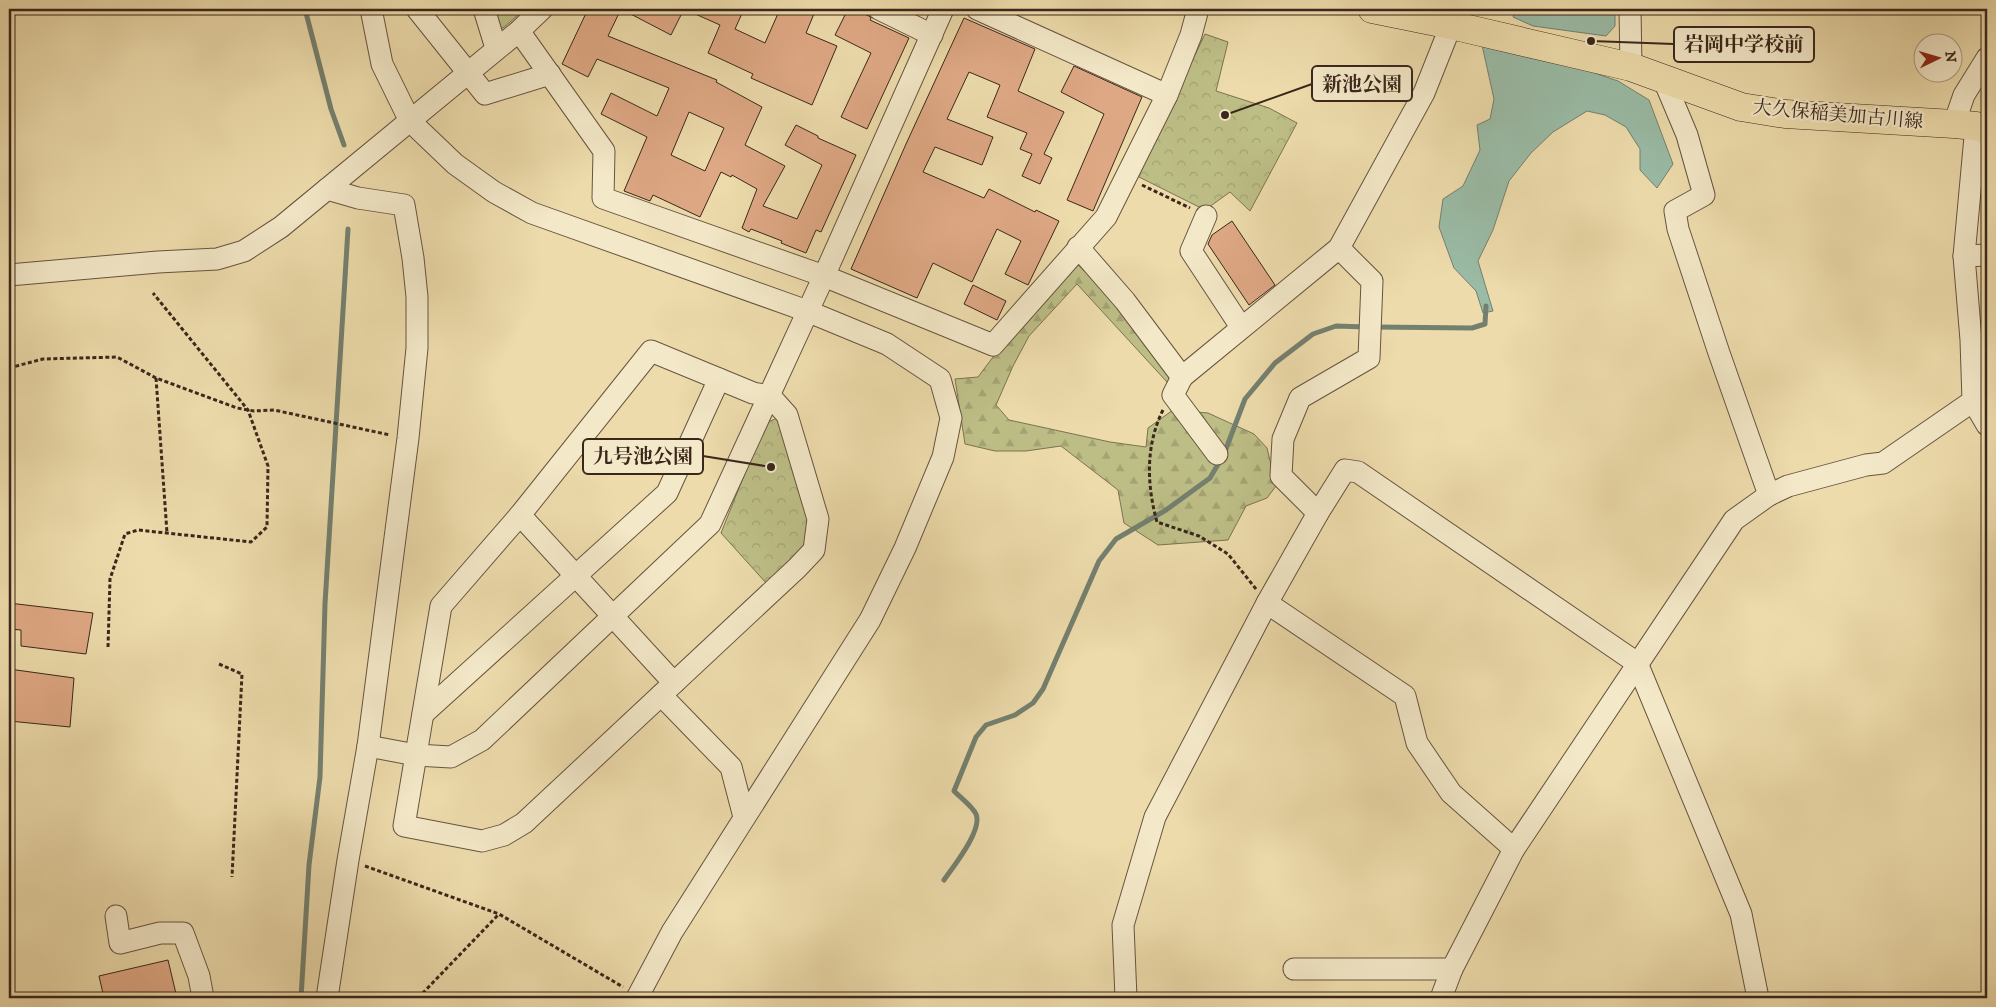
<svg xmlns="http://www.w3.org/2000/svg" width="1996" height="1007" font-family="'IM FELL DW Pica','Noto Serif JP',serif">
  <defs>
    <pattern id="forest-firs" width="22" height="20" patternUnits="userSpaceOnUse" patternTransform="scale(1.25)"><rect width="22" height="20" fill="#bdbe86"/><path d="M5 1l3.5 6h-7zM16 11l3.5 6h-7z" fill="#a3a373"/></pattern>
    <pattern id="park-crowns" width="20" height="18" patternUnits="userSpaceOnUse" patternTransform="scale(1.25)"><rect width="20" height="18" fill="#bdbe86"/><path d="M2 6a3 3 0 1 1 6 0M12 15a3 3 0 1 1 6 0" fill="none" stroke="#a3a373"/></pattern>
  </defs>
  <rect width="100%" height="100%" fill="#eddbab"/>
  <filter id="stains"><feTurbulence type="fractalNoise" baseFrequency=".004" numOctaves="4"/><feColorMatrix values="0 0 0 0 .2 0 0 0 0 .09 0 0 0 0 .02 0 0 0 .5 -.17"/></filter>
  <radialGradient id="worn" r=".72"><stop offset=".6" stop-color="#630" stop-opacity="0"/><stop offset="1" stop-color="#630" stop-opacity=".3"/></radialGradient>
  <path fill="url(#forest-firs)" stroke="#7c7251" d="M1074 261 1106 292 1174 380 1167 382 1077 284 1029 336 1013 366 996 405 1009 420 1110 442 1146 447 1148 428 1173 410 1208 413 1254 434 1267 448 1276 486 1267 498 1246 506 1228 540 1158 545 1124 523 1118 490 1061 446 1026 451H995L965 444 955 379 978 377 999 349Z"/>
  <g fill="url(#park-crowns)" stroke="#7c7251">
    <path d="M488 9H525L503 28 497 29Z"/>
    <path d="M1205 34 1228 42 1216 91 1269 108 1297 123 1250 211 1230 192 1205 210 1137 176Z"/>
    <path d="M778 418 809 508 808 542 767 584 721 533 764 426 770 421Z"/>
  </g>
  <g fill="#9abba6" stroke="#74806f">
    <path d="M1516 9H1615V26L1606 36 1533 26 1513 17Z"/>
    <path d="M1482 45 1583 69 1618 81 1649 100 1673 164 1657 188 1640 170V149L1626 127 1605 115 1587 111 1553 132 1531 153 1509 181 1493 230 1478 261 1493 311 1483 313 1476 291 1454 268 1439 227 1443 199 1463 186 1480 150 1477 125 1490 119 1494 99Z"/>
  </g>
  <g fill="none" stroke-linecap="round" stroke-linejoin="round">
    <g stroke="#74806f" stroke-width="5">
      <path d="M305 9 331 109 344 145"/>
      <path d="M1375 327 1472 328 1485 324 1486 306"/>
      <path d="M944 880C953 867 983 830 976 814 972 806 961 798 954 791L976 737 986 725 1015 715 1033 703 1043 689 1099 561 1116 539 1166 510 1210 478 1224 454 1245 399 1275 363 1313 334 1336 326 1366 327"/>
      <path d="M301 998 309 865 320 777 325 604 348 229"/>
    </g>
  </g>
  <g fill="#dea884" stroke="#3a271c" fill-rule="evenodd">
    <path d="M588 9H744L735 29 765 43 780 9H816L806 33 837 46 812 105 751 78 753 74 708 53 720 25 684 9 671 35 621 9 608 36 717 80 716 82 762 107 745 145 785 166 763 206 797 219 822 165 785 145 796 125 818 136V138L856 155 821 232 816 230 806 253 781 243 782 241 751 229 749 232 742 228 757 189 732 175 731 177 721 172 700 217 653 195 650 201 624 191 647 137 601 114 611 93 657 116 669 88 597 59 588 77 562 64ZM689 112 724 128 705 171 671 155Z"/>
    <path d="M848 9H854L869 16 871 18 870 20 909 38 867 129 841 117 871 53 835 35Z"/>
    <path d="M964 18 1035 49 1018 91 1064 112 1044 154 1052 158 1040 184 1022 176 1032 154 1020 149 1027 133 987 117 1000 85 969 72 947 119 993 137 982 165 935 147 923 172 984 198 989 189 1035 212 1036 210 1059 221 1028 285 1005 274 1021 241 997 229 972 282 933 263 917 298 851 269 906 144Z"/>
    <path d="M1074 66 1142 97 1093 211 1067 200 1104 114 1061 92Z"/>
    <path d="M1232 221 1275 285 1249 305 1208 244 1212 235Z"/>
    <path d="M973 285 1006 301 997 320 964 304Z"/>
    <path d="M9 603 93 613 86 654 21 646V630L9 629Z"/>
    <path d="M9 669 74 678 70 727 9 721Z"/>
    <path d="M168 960 177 998H104L99 976Z"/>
  </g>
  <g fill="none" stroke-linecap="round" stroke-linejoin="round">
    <defs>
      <g id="minor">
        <path d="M371 9 382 64 410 121 455 164 494 192 532 213 807 311 887 344 940 379 951 418 943 457 905 548 870 620 672 932 637 998"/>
        <path d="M417 9 485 94 550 74"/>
        <path d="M484 9 496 48"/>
        <path d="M879 9 932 35"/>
        <path d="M977 9 1167 95"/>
        <path d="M1630 9 1631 67"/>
        <path d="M519 31 604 151 603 198 824 276 993 345 1106 217 1167 95 1191 35 1198 9"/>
        <path d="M1663 78 1687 135 1704 195 1675 211 1678 229 1719 353 1769 495"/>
        <path d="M1954 124 1964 95 1987 58"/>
        <path d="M327 189 358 198 404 205 413 258 417 297V348L408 438 368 746 348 860 327 998"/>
        <path d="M1206 216 1191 251 1241 327"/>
        <path d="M1078 247 1125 301 1182 377 1339 248 1424 93 1451 25"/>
        <path d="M1964 256 1987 255"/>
        <path d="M9 275 158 262 217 259 244 251 281 227 519 31 542 9"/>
        <path d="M651 351 753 393 770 396 787 415 818 519 814 550 797 568 524 823 504 835 482 841 404 826 441 606 520 515Z"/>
        <path d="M1182 377 1173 395 1217 454"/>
        <path d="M1973 401 1987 425"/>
        <path d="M1318 513 1281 476 1283 439 1300 398 1369 358 1372 281 1339 248"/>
        <path d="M520 515 674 683"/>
        <path d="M1267 603 1405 696 1417 743 1451 793 1514 849"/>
        <path d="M661 695 731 767 744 817"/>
        <path d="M423 714 667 493 719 379"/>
        <path d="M368 746 416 755 451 757 482 740 710 524 824 276 943 9"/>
        <path d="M116 916 120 943 160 933H183L199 976 203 998"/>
        <path d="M1294 969H1452"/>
        <path d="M1126 998 1123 925 1155 817 1267 603 1318 513 1345 470 1358 472 1637 663 1741 914 1758 998"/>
        <path d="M1441 998 1452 969 1514 849 1734 520 1769 495 1788 486 1866 465 1883 463 1973 401 1971 340 1964 256 1976 126"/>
      </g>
      <path id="major" d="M1372 9 1451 25 1631 67 1741 107 1785 114 1954 124 1976 126 1987 130"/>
    </defs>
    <use href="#minor" stroke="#675440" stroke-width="23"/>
    <use href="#major" stroke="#3a271c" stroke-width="29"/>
    <g stroke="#3a271c" stroke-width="3" stroke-dasharray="4 2.5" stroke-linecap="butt">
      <path d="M1142 185 1190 208"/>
      <path d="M9 368 43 359 117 357 156 378 237 408 254 411 274 410 390 435"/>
      <path d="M156 378 167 533"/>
      <path d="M1163 410C1145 446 1147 486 1157 522L1199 536 1228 554 1256 589"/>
      <path d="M108 647 110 579 125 534 138 530 251 542 267 527 268 466 248 410 153 293"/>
      <path d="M219 664 242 674 232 877"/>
      <path d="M365 866 499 914 623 987"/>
      <path d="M418 998 499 914"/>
    </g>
    <use href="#minor" stroke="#f3e8c8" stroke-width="21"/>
    <use href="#major" stroke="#eddbab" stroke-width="28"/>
  </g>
  <g text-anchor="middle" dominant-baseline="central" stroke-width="4.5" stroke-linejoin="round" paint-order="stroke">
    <g font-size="19" fill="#3a271c" stroke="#f3e8c8">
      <text transform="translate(1838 115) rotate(5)">大久保稲美加古川線</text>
    </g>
  </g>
  <path fill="none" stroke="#3a271c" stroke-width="2" d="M1591 41L1674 44M1225 115L1312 84M771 467L703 456"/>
  <g fill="#3a271c" stroke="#f3e8c8" stroke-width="2">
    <circle cx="1591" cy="41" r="5"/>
    <circle cx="1225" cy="115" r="5"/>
    <circle cx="771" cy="467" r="5"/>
  </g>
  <g fill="#f3e8c8" stroke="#3a271c" stroke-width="2">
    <rect x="1674" y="27" width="140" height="35" rx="5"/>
    <rect x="1312" y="66" width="100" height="35" rx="5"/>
    <rect x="583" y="439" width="120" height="35" rx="5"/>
  </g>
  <g font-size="20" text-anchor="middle" font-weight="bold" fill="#3a271c">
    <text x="1744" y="51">岩岡中学校前</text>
    <text x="1362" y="91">新池公園</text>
    <text x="643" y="463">九号池公園</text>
  </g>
  <rect width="1996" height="1007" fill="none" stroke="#eddbab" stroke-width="30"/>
  <rect x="10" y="10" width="1976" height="987" fill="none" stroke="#3a271c" stroke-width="2.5"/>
  <rect x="15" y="15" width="1966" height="977" fill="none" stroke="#3a271c"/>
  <g transform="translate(1938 58) rotate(85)"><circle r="24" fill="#f3e8c8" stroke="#a99b83"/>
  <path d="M0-4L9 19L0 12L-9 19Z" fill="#8f2418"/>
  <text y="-8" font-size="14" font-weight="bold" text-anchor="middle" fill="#3a271c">N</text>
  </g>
  <rect width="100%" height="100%" filter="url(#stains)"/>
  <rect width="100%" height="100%" fill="url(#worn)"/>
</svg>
